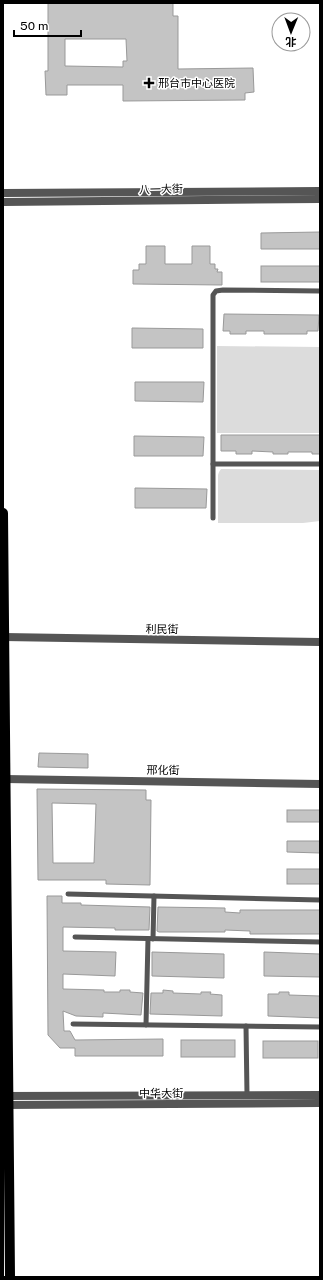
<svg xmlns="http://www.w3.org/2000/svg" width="323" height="1280" font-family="'Public Sans','Noto Sans SC',sans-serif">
  <rect width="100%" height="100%" fill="#fff"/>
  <g fill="#dcdcdc">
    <path d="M217 346 320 347V433H217Z"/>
    <path d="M221 469 320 470V521L303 523H218V475L219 472Z"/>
  </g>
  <g fill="#c4c4c4" stroke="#999" fill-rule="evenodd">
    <path d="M48 3H173V16H178V69L253 68 254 92 245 93V100L123 101V85H67V95H46L45 71H48ZM65 39H126L127 61H123V67L65 66Z"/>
    <path d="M320 232V249H261V233Z"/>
    <path d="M146 246H165V264H192V246H210V264H215V269H218L217 272H222V285L133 284V270H139V264H146Z"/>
    <rect x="261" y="266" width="59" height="16"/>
    <path d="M224 314 319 315 318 331H307V334H264V331H246V334H230V331H223Z"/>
    <path d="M132 328 203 329V348H132Z"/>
    <path d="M135 382H204L203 402 135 401Z"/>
    <path d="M221 435H320V454H312V452H288V454H273V452L252 451V454H236V451H221Z"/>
    <path d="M134 436 204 437 203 456H134Z"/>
    <path d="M135 488 207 489 206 508H135Z"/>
    <path d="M39 753 88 754V768L38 767Z"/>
    <path d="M37 789 146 790V800H151L150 885 106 884V880H38ZM52 803 96 804 94 863H53Z"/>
    <rect x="287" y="810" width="33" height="12"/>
    <path d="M287 841H320V853L287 852Z"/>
    <rect x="287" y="869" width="33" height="15"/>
    <path d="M47 896H62V903H81V905L150 907 149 930H115V928L63 927V951L116 952 115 976 63 974V989L104 990V992H120V990H130V992L143 993 141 1015 103 1013V1017L76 1016 63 1011 64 1031H70L75 1040 163 1039V1056H75V1048H60L48 1035Z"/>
    <path d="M158 907 225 908V912L240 913V910H320V934H250V931L225 930V932H159L157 931Z"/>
    <path d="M152 952 224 954V978L152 976Z"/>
    <path d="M264 952 320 954V977L264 976Z"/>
    <path d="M163 990 173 991V993L201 994V992H211L210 994 222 995V1016L150 1014 151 993H163Z"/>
    <path d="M279 992H289V995L320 996V1018L268 1016V994H279Z"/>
    <rect x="181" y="1040" width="54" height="17"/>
    <rect x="263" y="1041" width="55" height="17"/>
  </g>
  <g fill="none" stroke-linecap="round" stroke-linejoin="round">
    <g stroke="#555" stroke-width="5">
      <path d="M213 464H320"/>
      <path d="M213 518V295L216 291 223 290 320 291"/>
      <path d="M68 894 320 900"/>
      <path d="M75 937 320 942"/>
      <path d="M153 939 154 896"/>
      <path d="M73 1024 320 1027"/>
      <path d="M146 1025 148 939"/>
      <path d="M246 1026 247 1095"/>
    </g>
    <g stroke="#555" stroke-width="8">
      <path d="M4 637 320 642"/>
      <path d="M5 779 320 784"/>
    </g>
    <g stroke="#555" stroke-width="8">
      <path d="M3 193 320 191"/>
      <path d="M3 202 320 199"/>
      <path d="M3 1096 320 1095"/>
      <path d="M3 1105 320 1103"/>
    </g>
    <path stroke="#000" stroke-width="10" d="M3 513 10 1277"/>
  </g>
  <path fill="#000" stroke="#fff" stroke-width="1.5" d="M147 77h4v4h4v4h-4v4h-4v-4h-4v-4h4z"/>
  <g text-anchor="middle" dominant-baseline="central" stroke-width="3" stroke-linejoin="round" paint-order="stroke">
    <g font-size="11" fill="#000" stroke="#fff" text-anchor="start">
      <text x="158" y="83">邢台市中心医院</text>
    </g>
    <g font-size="11" fill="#000" stroke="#fff">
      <text transform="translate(161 189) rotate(-1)">八一大街</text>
      <text transform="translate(162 629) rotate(1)">利民街</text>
      <text transform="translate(163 770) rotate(1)">邢化街</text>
      <text x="161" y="1093">中华大街</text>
    </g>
  </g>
  <rect width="323" height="1280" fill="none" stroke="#000000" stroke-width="8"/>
  <g transform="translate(291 32) rotate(181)"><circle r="19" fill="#ffffff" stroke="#999999"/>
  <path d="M0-3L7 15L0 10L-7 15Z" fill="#000000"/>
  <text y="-6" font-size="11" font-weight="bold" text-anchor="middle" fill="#000000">北</text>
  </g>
  <path d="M14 30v6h67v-6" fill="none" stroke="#000000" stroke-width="2"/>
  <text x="20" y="30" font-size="12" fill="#000000" stroke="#ffffff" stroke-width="3" paint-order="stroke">50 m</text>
</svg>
